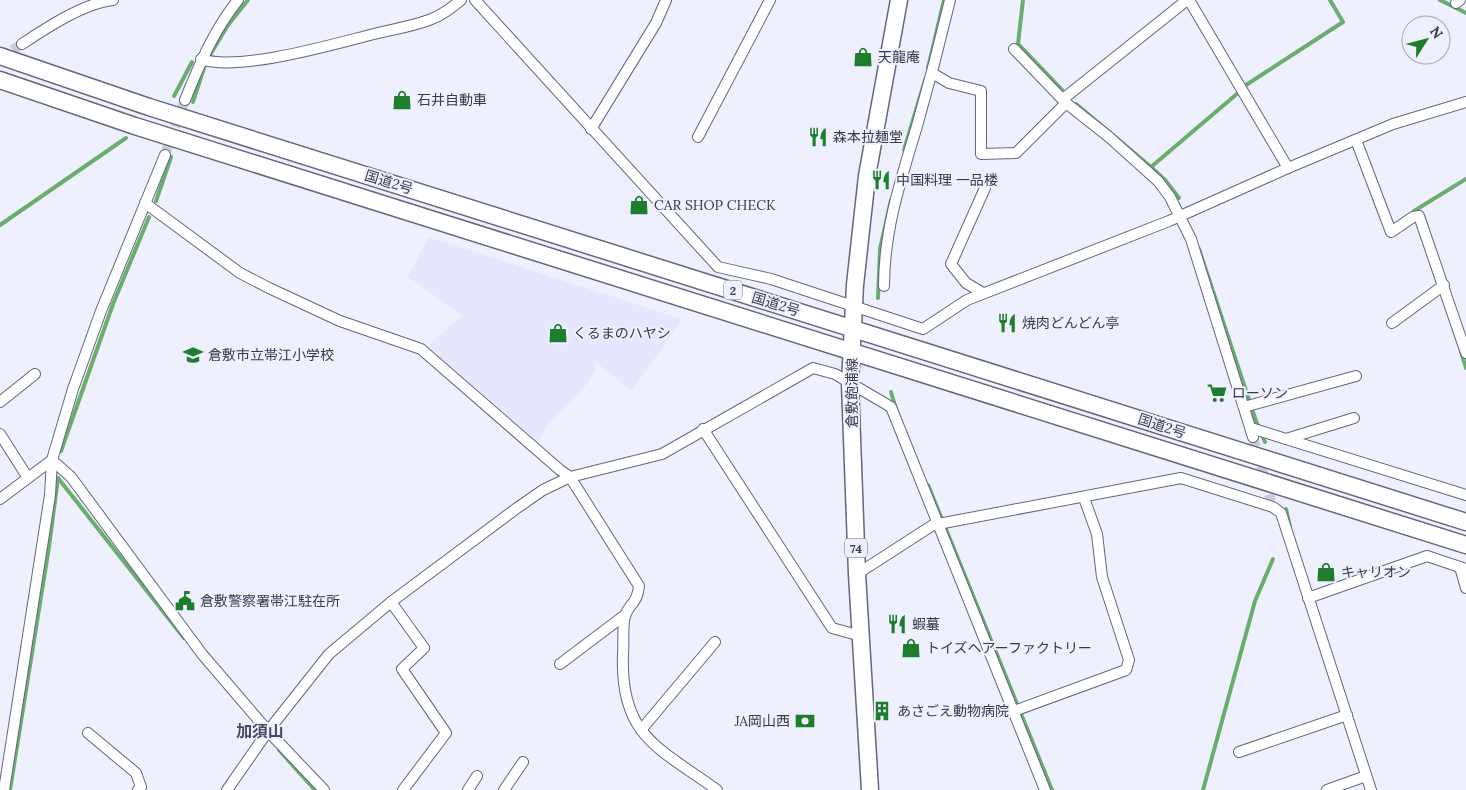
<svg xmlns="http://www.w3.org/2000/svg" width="1466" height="790" font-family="Lora,'Noto Sans JP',serif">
  <rect width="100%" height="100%" fill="#eff0fd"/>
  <path fill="#e6e7ff" d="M428 237 682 319 632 391 596 362 595 371 587 384 546 427 538 443 428 346 462 315 408 277Z"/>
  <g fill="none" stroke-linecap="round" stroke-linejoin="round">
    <g stroke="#6aae6e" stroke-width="4">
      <path d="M1023 0 1018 44 1062 90"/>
      <path d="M1440 0 1466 13"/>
      <path d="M210 55 228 25 248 0"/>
      <path d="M928 68 944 0"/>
      <path d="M1246 85 1343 22 1330 0"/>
      <path d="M174 96 192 62"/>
      <path d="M193 102 204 68"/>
      <path d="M1076 104 1151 167 1238 93"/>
      <path d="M904 150 925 80"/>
      <path d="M1151 167 1165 180 1179 198"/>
      <path d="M156 201 171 157"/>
      <path d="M1415 215 1414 211 1466 179"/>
      <path d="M0 225 126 138"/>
      <path d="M1199 249 1256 421 1265 442"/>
      <path d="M878 298 880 249 891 200"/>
      <path d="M1461 352 1466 368"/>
      <path d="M891 392 896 409"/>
      <path d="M61 451 113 304 149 217"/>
      <path d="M58 478 184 638"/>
      <path d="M928 485 1052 790"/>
      <path d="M1286 509 1290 527"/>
      <path d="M279 750 315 790"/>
      <path d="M10 790 49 547 58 478"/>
      <path d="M1203 790 1255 601 1273 559"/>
    </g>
    <g stroke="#cbccd9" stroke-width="10" stroke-dasharray="10 5" stroke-linecap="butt">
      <path d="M0 58 22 44"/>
      <path d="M165 155 185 100"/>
      <path d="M1253 437 1271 501"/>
    </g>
    <defs>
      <g id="minor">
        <path d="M475 0 718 267 771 279 923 329 967 300 1169 221 1288 168 1393 124 1466 102"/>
        <path d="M1189 0 1288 168"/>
        <path d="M1456 3 1460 0"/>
        <path d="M22 44C46 28 84 3 113 0"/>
        <path d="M1014 49 1066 103 1109 137 1158 181 1170 197 1191 239 1253 437"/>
        <path d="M201 59C237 72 331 45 370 35 389 30 410 27 429 20 441 16 451 8 461 0"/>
        <path d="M932 73 949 83 981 91V154L1016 153 1066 103"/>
        <path d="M1063 99 1187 0"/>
        <path d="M185 100C199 65 214 30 238 0"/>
        <path d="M591 129 656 23 666 0"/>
        <path d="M698 137 770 0"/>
        <path d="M1356 140 1391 232 1413 217 1419 216 1466 353"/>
        <path d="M145 203 240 273 269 288 340 321 421 349 560 470 570 477 639 586C637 605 629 603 625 616 622 627 624 643 623 655 620 736 659 748 717 790"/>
        <path d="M884 286C884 230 901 179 917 126 929 84 940 42 950 0"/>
        <path d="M983 293 966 283 951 264 985 188"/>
        <path d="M1392 323 1444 285"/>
        <path d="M0 402 35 374"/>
        <path d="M1244 407 1356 376"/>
        <path d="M1251 428 1466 495"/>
        <path d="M703 429 832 628 861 636"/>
        <path d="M0 434 28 478"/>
        <path d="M1286 439 1354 418"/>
        <path d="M52 460 71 477 202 654 268 731 324 790"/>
        <path d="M0 499 52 460"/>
        <path d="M1460 567 1466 588"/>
        <path d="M857 574 933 525 1181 478 1273 507 1281 513 1371 790"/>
        <path d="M1308 598 1427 556 1466 569"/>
        <path d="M391 602 424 648 402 669 446 733 403 790"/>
        <path d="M560 664 625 615"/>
        <path d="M1014 711 1126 670 1129 660 1102 577 1097 534 1084 498"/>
        <path d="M641 730 715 642"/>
        <path d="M88 733 136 773 141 787 138 790"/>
        <path d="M1239 752 1347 715"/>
        <path d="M4 790 50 495 52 460 73 389 101 311 165 155"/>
        <path d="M227 790 268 731 329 654 391 602 517 508 543 490 570 477 662 454 813 368 835 374 891 407 1045 790"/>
        <path d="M468 790 477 776"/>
        <path d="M504 790 523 762"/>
        <path d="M1327 790 1366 776"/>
      </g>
      <path id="primary" d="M870 790 857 574 850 383 855 285 867 176 899 0"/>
      <g id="trunk">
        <path d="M0 56 149 107 1466 522"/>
        <path d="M0 80 135 126 1466 545"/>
      </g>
    </defs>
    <use href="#minor" stroke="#656580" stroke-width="12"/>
    <use href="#primary" stroke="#656580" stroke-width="19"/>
    <use href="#trunk" stroke="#656580" stroke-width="19"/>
    <use href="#minor" stroke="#fff" stroke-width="10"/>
    <use href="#primary" stroke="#fff" stroke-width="16"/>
    <use href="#trunk" stroke="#fff" stroke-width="16"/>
  </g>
  <defs>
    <symbol id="shop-bare" viewBox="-9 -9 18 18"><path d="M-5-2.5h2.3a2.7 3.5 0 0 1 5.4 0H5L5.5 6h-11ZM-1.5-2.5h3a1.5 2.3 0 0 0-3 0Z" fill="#1e7c2d" stroke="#eff0fd" stroke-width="2.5" paint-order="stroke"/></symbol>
    <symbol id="restaurant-bare" viewBox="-9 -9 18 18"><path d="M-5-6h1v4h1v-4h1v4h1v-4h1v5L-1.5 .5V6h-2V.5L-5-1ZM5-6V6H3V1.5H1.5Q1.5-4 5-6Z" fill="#1e7c2d" stroke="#eff0fd" stroke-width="2.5" paint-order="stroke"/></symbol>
    <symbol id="school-bare" viewBox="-9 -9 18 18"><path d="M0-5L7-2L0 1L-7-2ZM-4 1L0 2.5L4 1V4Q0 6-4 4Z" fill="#1e7c2d" stroke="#eff0fd" stroke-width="2.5" paint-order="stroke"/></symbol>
    <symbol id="supermarket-bare" viewBox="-9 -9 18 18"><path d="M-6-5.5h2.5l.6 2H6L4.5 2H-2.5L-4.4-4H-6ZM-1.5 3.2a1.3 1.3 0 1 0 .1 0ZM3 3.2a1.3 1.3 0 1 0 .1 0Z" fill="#1e7c2d" stroke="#eff0fd" stroke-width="2.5" paint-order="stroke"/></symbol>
    <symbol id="civic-bare" viewBox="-9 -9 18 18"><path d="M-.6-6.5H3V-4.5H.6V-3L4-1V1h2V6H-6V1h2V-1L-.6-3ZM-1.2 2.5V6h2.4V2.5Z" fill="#1e7c2d" stroke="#eff0fd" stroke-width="2.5" paint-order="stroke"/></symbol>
    <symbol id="building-bare" viewBox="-9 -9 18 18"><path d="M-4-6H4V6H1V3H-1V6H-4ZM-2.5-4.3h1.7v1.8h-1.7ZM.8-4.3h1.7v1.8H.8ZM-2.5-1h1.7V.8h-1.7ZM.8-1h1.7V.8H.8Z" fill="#1e7c2d" stroke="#eff0fd" stroke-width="2.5" paint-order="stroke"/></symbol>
    <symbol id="bank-bare" viewBox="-9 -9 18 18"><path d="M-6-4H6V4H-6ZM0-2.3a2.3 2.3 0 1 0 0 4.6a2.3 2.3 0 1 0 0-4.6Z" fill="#1e7c2d" stroke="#eff0fd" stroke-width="2.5" paint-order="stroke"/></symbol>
  </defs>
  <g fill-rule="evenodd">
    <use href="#shop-bare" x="849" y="43" width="28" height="28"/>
    <use href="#shop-bare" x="388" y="86" width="28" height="28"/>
    <use href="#restaurant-bare" x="804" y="123" width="28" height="28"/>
    <use href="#restaurant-bare" x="867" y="166" width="28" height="28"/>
    <use href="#shop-bare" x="625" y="191" width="28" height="28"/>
    <use href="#restaurant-bare" x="993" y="309" width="28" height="28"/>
    <use href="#shop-bare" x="544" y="319" width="28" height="28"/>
    <use href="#school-bare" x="179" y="341" width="28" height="28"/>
    <use href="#supermarket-bare" x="1203" y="379" width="28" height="28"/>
    <use href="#shop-bare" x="1312" y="558" width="28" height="28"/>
    <use href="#civic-bare" x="171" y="587" width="28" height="28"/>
    <use href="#restaurant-bare" x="883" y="610" width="28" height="28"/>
    <use href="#shop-bare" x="897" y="634" width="28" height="28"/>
    <use href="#building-bare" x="868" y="697" width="28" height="28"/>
    <use href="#bank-bare" x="791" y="707" width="28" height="28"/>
  </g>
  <g text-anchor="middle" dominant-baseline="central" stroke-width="4" stroke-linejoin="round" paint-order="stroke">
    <g fill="#eff0fd" stroke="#70717e" stroke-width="1">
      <rect x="724" y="280.5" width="18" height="19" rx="4"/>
      <rect x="845" y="538.5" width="22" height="19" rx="4"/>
    </g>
    <g font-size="12" font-weight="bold" fill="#3a3a47">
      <text x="733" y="290">2</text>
      <text x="856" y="548">74</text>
    </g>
    <g font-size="14" fill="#3a3a47" stroke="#eff0fd" text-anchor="start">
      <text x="878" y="57">天龍庵</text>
      <text x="417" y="100">石井自動車</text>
      <text x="833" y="137">森本拉麺堂</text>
      <text x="896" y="180">中国料理 一品楼</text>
      <text x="654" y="205">CAR SHOP CHECK</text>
      <text x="1022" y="323">焼肉どんどん亭</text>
      <text x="573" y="333">くるまのハヤシ</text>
      <text x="208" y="355">倉敷市立帯江小学校</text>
      <text x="1232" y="393">ローソン</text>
      <text x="1341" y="572">キャリオン</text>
      <text x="200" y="601">倉敷警察署帯江駐在所</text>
      <text x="912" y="624">蝦蟇</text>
      <text x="926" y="648">トイズヘアーファクトリー</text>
      <text x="897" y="711">あさごえ動物病院</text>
      <text x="790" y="721" text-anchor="end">JA岡山西</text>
    </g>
    <g font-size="14" fill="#3a3a47" stroke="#eff0fd">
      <text transform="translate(389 182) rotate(17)">国道2号</text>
      <text transform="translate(776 304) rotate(17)">国道2号</text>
      <text transform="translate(852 393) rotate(-90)">倉敷飽浦線</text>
      <text transform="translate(1162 426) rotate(18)">国道2号</text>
    </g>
    <g font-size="16" font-weight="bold" fill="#4a4964" stroke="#eff0fd">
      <text x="260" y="731">加須山</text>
    </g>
  </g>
  <g transform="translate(1426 40) rotate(54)"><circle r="24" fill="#eff0fd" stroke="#a7a7b4"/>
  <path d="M0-4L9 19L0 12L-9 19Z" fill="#1e7c2d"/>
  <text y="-8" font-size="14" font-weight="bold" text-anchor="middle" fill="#3a3a47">N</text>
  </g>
</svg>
